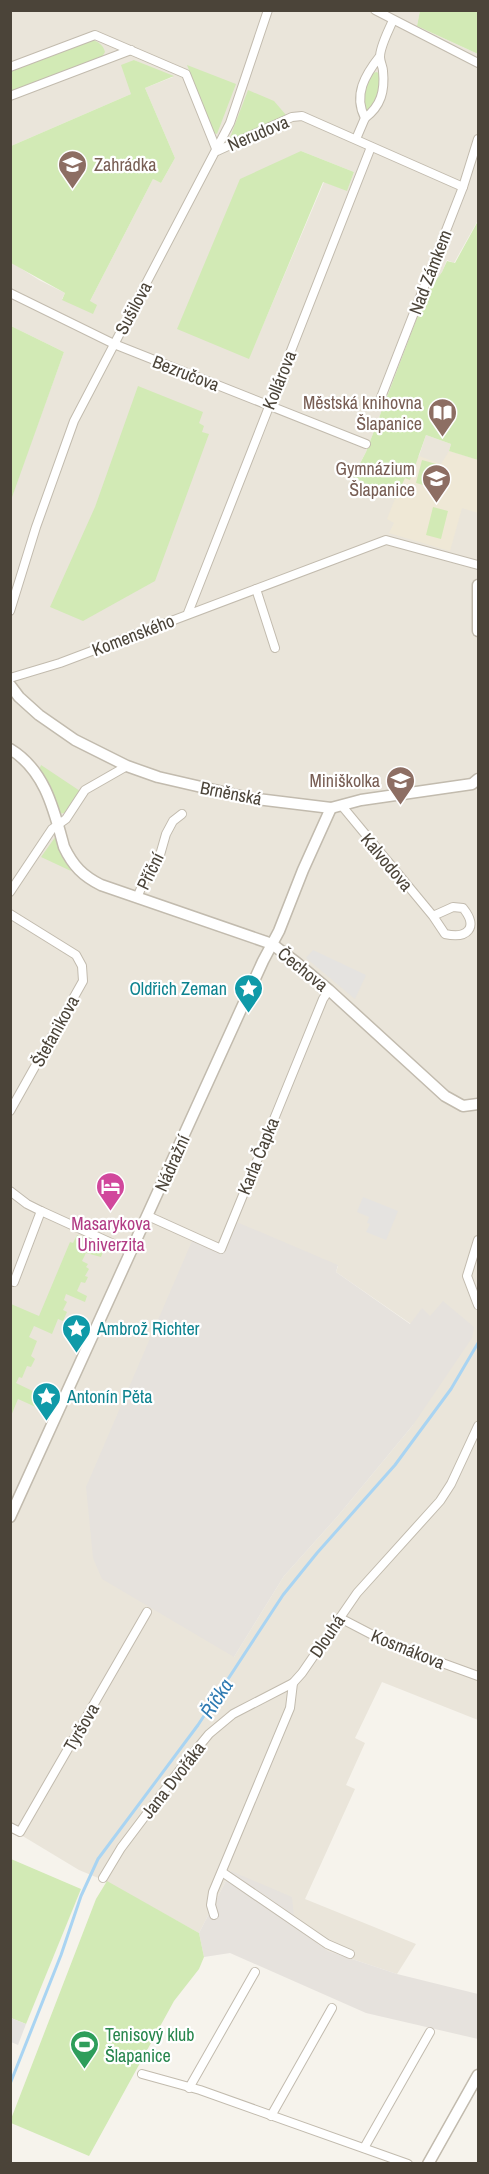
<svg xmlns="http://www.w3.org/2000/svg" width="489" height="2174" font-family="'Archivo Narrow',sans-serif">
  <rect width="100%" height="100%" fill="#f6f3ec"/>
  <path fill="#eae5da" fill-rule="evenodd" d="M11 11H420L417 26 478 54V220L454 263 447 260 442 272 426 294 366 452 353 476 419 456 426 435 451 444 449 451 478 460V1720L382 1682 355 1738 365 1743 346 1785 355 1789 305 1899 416 1944 397 1974 328 1951 295 1927 231 1871 199 1933 103 1880 79 1870 11 1829 10 500 64 352 11 326V262L39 280 65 293 62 299 90 301 153 179 161 183 175 158 145 88 173 77 134 60 131 94 11 146ZM301 151 354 172 347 190 324 182 249 358ZM223 1247 338 1266 336 1272 411 1324 422 1309 429 1316 413 1425 337 1517 284 1576 234 1657Z"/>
  <g fill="#e6e2dd">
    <path d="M232 1220 338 1265 336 1272 410 1324 422 1308 430 1316 443 1301 474 1327 472 1338 413 1425 337 1517 284 1576 234 1657 102 1579 93 1558 86 1487 195 1234 223 1247Z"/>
    <path d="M231 1871 292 1897 295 1927 328 1951 397 1974 478 1994V2039L366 2013 230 1953 204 1957 199 1933Z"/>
  </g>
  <path fill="#efe8d6" d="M449 451 478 460V513L462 508 450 551 389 533 394 523 387 519 400 486 405 477 410 479 419 456 441 464Z"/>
  <g fill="#d2eab5">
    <path d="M420 11H478V54L417 26Z"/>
    <path d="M91 39C98 42 103 44 105 52L102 57 11 93V69Z"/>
    <path d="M134 60 174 76 145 88 175 158 161 183 153 179 90 301 97 305 93 314 62 300 65 293 11 263V146L131 94 121 65Z"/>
    <path d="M187 65 236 84 217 134 214 133Z"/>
    <path d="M377 72 380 75 378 101 367 112C360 96 365 87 372 73Z"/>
    <path d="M248 90 274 101 286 115 231 141 229 140Z"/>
    <path d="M301 151 354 172 347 191 323 182 249 359 177 329 240 179Z"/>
    <path d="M478 221V460L449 451 451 444 426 435 410 480 405 478 395 499 353 477 366 452 426 294 442 272 447 261 455 263Z"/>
    <path d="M11 326 64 352 11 500Z"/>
    <path d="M138 386 203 412 199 423 204 426 202 432 209 434 155 581 83 621 50 607 95 507Z"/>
    <path d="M422 460 440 465 434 488 416 483Z"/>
    <path d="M433 507 448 511 441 539 426 535Z"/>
    <path d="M41 765 80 791 64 813 58 814 39 770Z"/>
    <path d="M56 836 61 853 71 871 41 857Z"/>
    <path d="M77 1235 99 1244 97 1249 103 1252 101 1257 86 1253 82 1261 88 1264 86 1267 89 1269 85 1276 88 1277 85 1283 81 1282 77 1291 87 1296 85 1302 66 1294 64 1300 67 1302 63 1310 67 1312 63 1321 58 1319 52 1334 34 1326 29 1337 37 1341 31 1356 35 1359 31 1367 27 1366 22 1378 19 1377 16 1383 43 1396 38 1408 18 1399 11 1416V1304L39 1316 70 1242 73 1243Z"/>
    <path d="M11 1859 81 1889 26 2024 11 2018Z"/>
    <path d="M107 1881 199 1933 204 1957 199 1969 174 2001 89 2156 11 2123V2119L96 1899Z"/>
  </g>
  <g fill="#e5e3e0">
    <path d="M313 950 366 975 355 999 306 958Z"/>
    <path d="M363 1197 398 1211 386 1240 366 1232 370 1224 367 1223 369 1217 357 1212Z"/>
    <path d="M11 2018 26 2024 18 2045 11 2042Z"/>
  </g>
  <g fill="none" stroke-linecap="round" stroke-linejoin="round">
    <path stroke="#a9d4f2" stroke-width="3" d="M10 2084 61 1955 81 1896 98 1859 198 1725 283 1595 317 1553 395 1465 451 1389 478 1343"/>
    <defs>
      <g id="minor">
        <path d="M375 10 478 63"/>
        <path d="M380 56C365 75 353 95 365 118 381 106 385 91 383 71 383 67 380 62 380 57 380 46 389 30 393 20"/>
        <path d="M10 67 95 35 186 74 217 151 292 117 302 116 463 187"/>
        <path d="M10 96 131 50"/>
        <path d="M356 139 365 118"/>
        <path d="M10 293 114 344 366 444"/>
        <path d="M378 405 463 187 478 139"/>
        <path d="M256 589 275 648"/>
        <path d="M10 611 36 527 74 421 230 123 268 10"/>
        <path d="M188 613 371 147"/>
        <path d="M10 678 60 663 386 540 478 565"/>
        <path d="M342 806 433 916 445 934C467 939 479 928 463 908L453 907 433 916"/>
        <path d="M10 892 52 829 66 819 85 790 127 766"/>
        <path d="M137 898 146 876 158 862 166 834 173 821 182 814"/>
        <path d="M10 914 76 955 82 966 83 981 10 1111"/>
        <path d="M10 1191 27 1204 41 1211 131 1252"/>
        <path d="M148 1216 221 1249 323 999 329 990"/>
        <path d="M478 1240 467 1276 478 1305"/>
        <path d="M14 1282 41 1211"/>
        <path d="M340 1618 390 1644 478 1676"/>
        <path d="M10 1827 20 1832 147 1612"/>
        <path d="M222 1872 327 1944 350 1954"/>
        <path d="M103 1878 121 1848 182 1767 209 1734 233 1714 293 1683"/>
        <path d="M214 1915 211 1905 213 1892 290 1708 293 1683 302 1673 357 1593 440 1501 451 1484 478 1426"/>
        <path d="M142 2074 200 2090 408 2164"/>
        <path d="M189 2088 255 1972"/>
        <path d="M271 2116 332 2008"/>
        <path d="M364 2148 430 2032"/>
      </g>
      <g id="tertiary">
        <path d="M478 585V631"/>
        <path d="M10 685 19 697 39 715 75 740 127 766 158 777 249 798 331 808 361 800 472 784 478 779"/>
        <path d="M10 749C45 770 54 810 64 847 73 866 83 876 101 885L272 944 297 963 329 990 445 1096 463 1106 478 1104"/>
        <path d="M10 1517 263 961 279 931 303 870 331 808"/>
        <path d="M428 2164 478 2075"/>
      </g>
    </defs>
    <use href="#minor" stroke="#c2bbae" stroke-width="10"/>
    <use href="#tertiary" stroke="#c2bbae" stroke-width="13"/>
    <use href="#minor" stroke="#fff" stroke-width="8"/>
    <use href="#tertiary" stroke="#fff" stroke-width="10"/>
  </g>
  <defs>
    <symbol id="school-pin" viewBox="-11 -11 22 30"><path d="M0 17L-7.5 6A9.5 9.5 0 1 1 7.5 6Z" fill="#8d6e63" stroke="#fff"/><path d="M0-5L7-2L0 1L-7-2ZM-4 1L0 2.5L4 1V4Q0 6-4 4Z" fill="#fff"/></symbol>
    <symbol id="library-pin" viewBox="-11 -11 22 30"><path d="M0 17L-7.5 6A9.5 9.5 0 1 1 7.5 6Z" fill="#8d6e63" stroke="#fff"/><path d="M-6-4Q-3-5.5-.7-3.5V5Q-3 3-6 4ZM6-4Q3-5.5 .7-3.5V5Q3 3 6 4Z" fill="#fff"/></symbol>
    <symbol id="sight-pin" viewBox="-11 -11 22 30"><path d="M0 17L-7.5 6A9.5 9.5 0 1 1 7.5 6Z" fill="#0f9aa8" stroke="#fff"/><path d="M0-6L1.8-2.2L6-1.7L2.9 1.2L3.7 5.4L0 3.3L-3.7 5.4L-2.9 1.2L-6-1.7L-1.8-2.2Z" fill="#fff"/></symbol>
    <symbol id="hotel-pin" viewBox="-11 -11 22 30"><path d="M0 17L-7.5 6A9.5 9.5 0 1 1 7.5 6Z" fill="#d1479c" stroke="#fff"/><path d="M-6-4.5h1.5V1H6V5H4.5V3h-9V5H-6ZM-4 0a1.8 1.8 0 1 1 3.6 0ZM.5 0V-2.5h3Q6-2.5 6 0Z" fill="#fff"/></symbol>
    <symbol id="stadium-pin" viewBox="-11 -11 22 30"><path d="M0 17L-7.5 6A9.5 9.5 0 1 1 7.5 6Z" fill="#2e9e5b" stroke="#fff"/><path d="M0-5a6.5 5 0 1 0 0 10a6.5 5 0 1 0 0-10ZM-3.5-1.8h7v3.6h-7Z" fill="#fff"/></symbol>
  </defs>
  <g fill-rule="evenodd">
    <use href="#school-pin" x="56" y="148" width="33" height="45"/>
    <use href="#library-pin" x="426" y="396" width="33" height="45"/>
    <use href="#school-pin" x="420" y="462" width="33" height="45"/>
    <use href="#school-pin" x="384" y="764" width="33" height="45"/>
    <use href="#sight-pin" x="232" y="972" width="33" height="45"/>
    <use href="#hotel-pin" x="94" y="1170" width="33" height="45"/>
    <use href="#sight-pin" x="60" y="1312" width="33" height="45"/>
    <use href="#sight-pin" x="30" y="1380" width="33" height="45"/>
    <use href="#stadium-pin" x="68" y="2028" width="33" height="45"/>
  </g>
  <g text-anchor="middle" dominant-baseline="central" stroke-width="4.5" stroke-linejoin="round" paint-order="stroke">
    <g font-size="18" fill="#4b4439" stroke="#fff">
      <text transform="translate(258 133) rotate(-23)">Nerudova</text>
      <text transform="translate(430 272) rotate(-69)">Nad Zámkem</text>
      <text transform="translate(133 308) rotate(-62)">Sušilova</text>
      <text transform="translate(186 373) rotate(21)">Bezručova</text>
      <text transform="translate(279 380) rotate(-68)">Kollárova</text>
      <text transform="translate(133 635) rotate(-21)">Komenského</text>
      <text transform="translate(231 793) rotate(11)">Brněnská</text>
      <text transform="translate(387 862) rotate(50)">Kalvodova</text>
      <text transform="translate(150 871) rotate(-64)">Příční</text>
      <text transform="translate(303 969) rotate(39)">Čechova</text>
      <text transform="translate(55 1031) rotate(-61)">Štefanikova</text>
      <text transform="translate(258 1156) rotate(-68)">Karla Čapka</text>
      <text transform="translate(172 1163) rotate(-66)">Nádražní</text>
      <text transform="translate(327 1636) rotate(-56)">Dlouhá</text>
      <text transform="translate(408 1649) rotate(22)">Kosmákova</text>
      <text transform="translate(81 1727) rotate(-60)">Tyršova</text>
      <text transform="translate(173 1780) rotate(-52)">Jana Dvořáka</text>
    </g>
    <g font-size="18" fill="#785e54" stroke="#fff" text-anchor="end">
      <text x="94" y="164" text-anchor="start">Zahrádka</text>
      <text x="422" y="402">Městská knihovna<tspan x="422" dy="21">Šlapanice</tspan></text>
      <text x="415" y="468">Gymnázium<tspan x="415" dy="21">Šlapanice</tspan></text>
      <text x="380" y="780">Miniškolka</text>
    </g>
    <g font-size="18" fill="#0d838f" stroke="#fff" text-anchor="start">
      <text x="227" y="988" text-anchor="end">Oldřich Zeman</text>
      <text x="97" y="1328">Ambrož Richter</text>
      <text x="67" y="1396">Antonín Pěta</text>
    </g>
    <g font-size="18" fill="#b23c85" stroke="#fff">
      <text x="111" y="1223">Masarykova<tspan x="111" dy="21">Univerzita</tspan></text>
    </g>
    <g font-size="18" fill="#27864d" stroke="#fff" text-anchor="start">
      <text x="105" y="2034">Tenisový klub<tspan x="105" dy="21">Šlapanice</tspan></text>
    </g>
    <g font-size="20" font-style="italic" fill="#2e7ab2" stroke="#fff">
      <text transform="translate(216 1698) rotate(-57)">Říčka</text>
    </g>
  </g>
  <rect width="489" height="2174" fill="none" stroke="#4b4439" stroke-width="24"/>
</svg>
